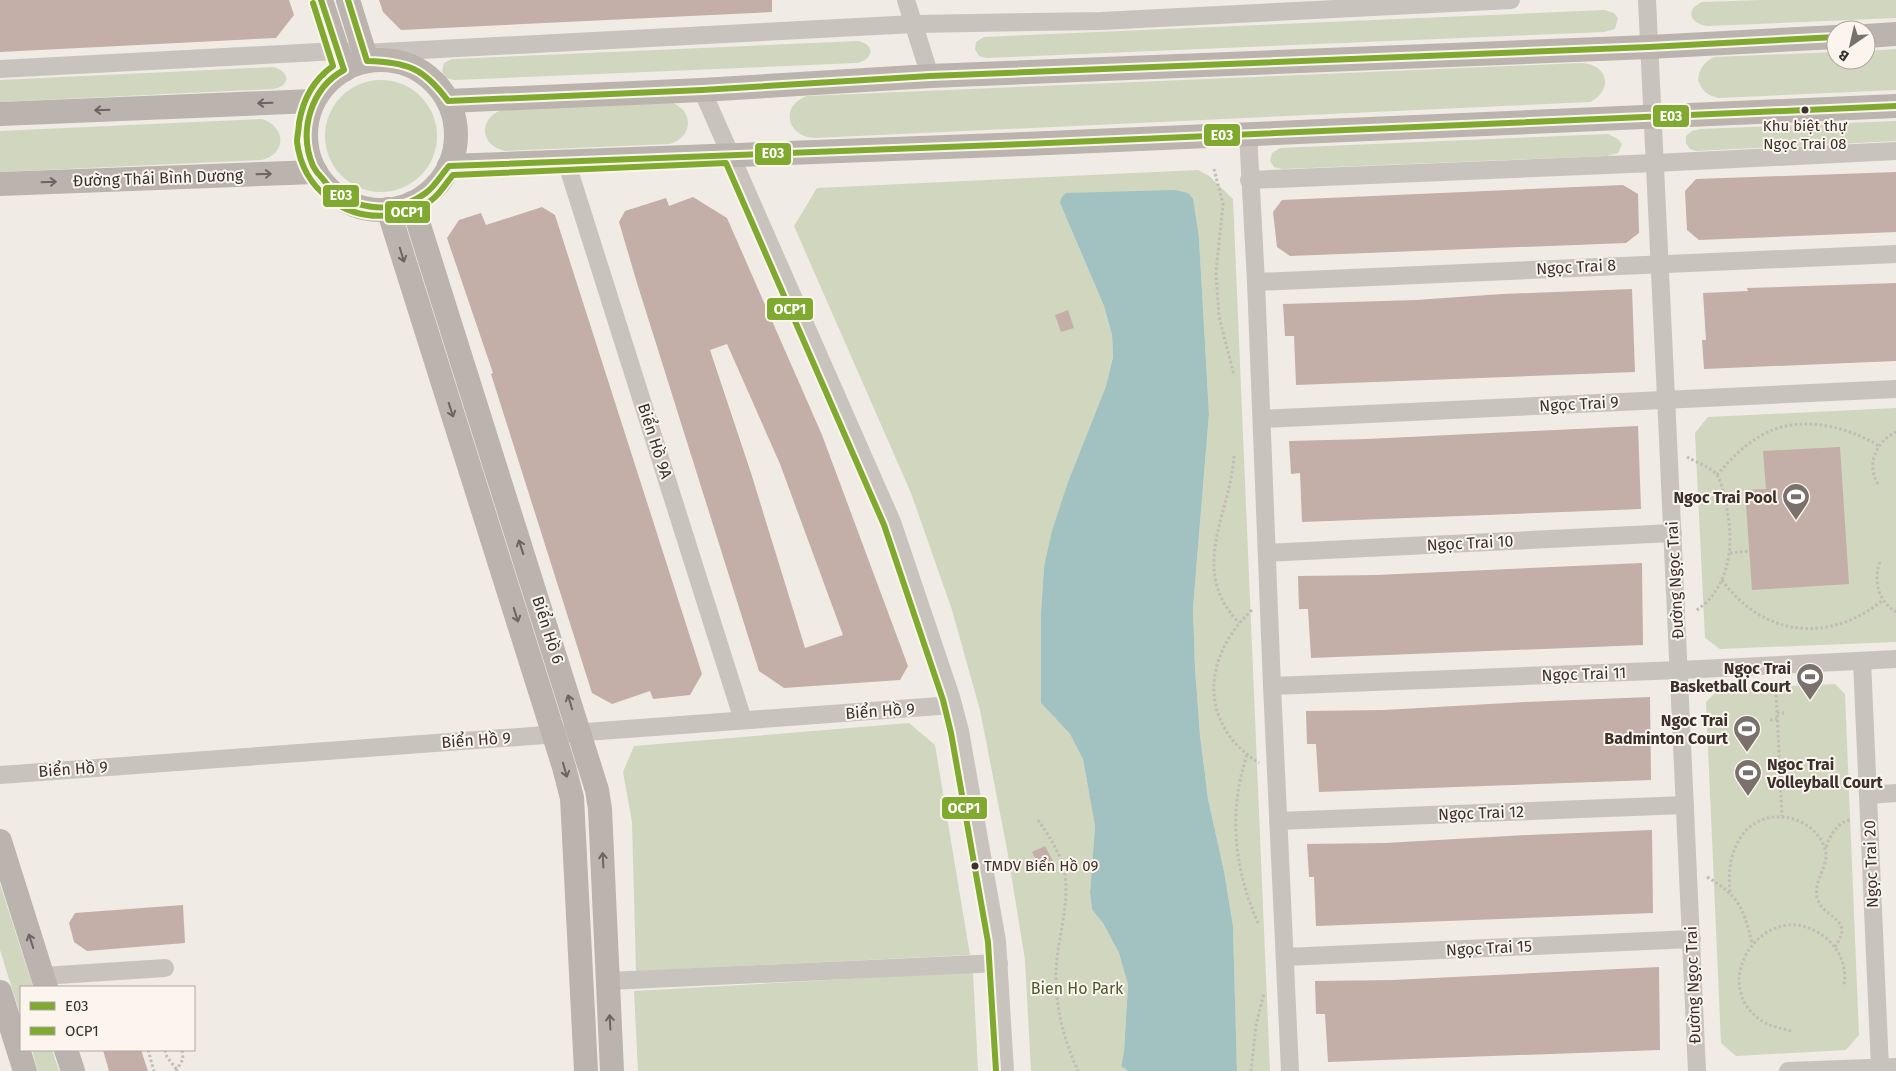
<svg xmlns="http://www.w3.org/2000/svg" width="1896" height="1071" font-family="'Fira Sans',sans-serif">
  <rect width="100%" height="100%" fill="#f0ebe5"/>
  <g fill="#d1d6bf">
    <path d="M1762 0H1896V18L1707 26C1691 24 1684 10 1702 2Z"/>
    <path d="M1605 10 1614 13 1618 18 1615 29 1604 32 987 58 979 56 975 49 976 42 984 37Z"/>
    <path d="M858 41C876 45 874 60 856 63L454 80 446 78 442 71 444 63 452 59Z"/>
    <path d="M1896 49V90L1719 98C1708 96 1702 91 1698 80 1699 69 1704 62 1714 57L1836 52V60H1866V51Z"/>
    <path d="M1581 63C1608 64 1614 90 1590 102L815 138C787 137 779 106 807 96Z"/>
    <path d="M274 67C291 73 290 86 273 89L0 102V80Z"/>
    <circle cx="381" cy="136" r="56"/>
    <path d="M670 102C694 110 694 136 670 144L505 151C480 145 478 120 501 110Z"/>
    <path d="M262 119C286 127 287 153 262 160L0 172V131Z"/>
    <path d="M1896 121V141L1696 151 1690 149 1686 143V136L1692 131 1700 129Z"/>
    <path d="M1608 134 1618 139 1622 144 1618 153 1607 156 1282 169 1274 167 1270 161 1272 153 1280 148Z"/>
    <path d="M1198 170 1209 176 1233 199 1270 1071H1237L1233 926 1224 871 1208 799 1200 735 1195 668 1193 608 1209 414 1199 238 1060 203 1104 306 1112 335 1113 357 1106 386 1068 482 1044 567 1041 613V703L1070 734 1083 758 1095 826 1090 893 1092 908 1103 923 1119 953 1128 985 1124 1051 1121 1066 1128 1071H1031L1025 960 1007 849 980 710 952 610 911 493 794 226 817 188Z"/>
    <path d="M1896 408V642L1720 649 1705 638 1695 433 1708 417Z"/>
    <path d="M1835 684 1845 694 1859 1035 1846 1050 1736 1056 1721 1043 1706 702 1719 689Z"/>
    <path d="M909 723 935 745 970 955 636 971 632 822 623 772 634 746Z"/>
    <path d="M0 884 33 987H21V1017L0 950Z"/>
    <path d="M973 972 978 1071H638L634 991Z"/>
    <path d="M32 1050H52L59 1071H38Z"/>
  </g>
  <path fill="#a1c2c1" d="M1175 190 1188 193 1193 199 1199 238 1209 414 1193 608 1195 668 1200 735 1208 799 1224 871 1233 926 1237 1071H1128L1121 1066 1124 1051 1128 985 1119 953 1103 923 1092 909 1090 893 1095 826 1083 759 1070 734 1041 703V613L1044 567 1052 531 1068 482 1106 386 1113 357 1112 335 1104 306 1060 203 1062 197 1066 193Z"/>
  <g fill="#c3afa7" fill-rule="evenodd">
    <path d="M0 0H289L294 15 276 38 0 52Z"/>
    <path d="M379 0H772V12L401 30 383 12Z"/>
    <path d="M1896 172V232L1699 240 1687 230 1685 191 1696 179Z"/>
    <path d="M1623 185 1638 194 1639 233 1626 243 1290 256 1277 247 1273 212 1282 200Z"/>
    <path d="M693 197 727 218 822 435 908 666 900 680 784 688 759 671 637 283 619 222 625 211 666 198 669 206ZM727 344 780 464 843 635 805 648 751 473 710 350Z"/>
    <path d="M542 207 555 215 702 674 690 695 653 699 650 691 612 704 592 693 491 374 493 373 447 238 459 220 481 213 486 225Z"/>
    <path d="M1896 283V361L1704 369 1702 340H1706L1703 293 1748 291 1747 288Z"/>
    <path d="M1632 289 1635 372 1296 385 1294 336H1285L1283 304 1416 300 1502 294Z"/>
    <path d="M1068 310 1074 328 1061 332 1055 315Z"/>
    <path d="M1638 426 1641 509 1302 522 1300 473 1291 474 1289 441 1367 439Z"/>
    <path d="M1840 447 1849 584 1752 590 1745 490 1766 489 1763 451Z"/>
    <path d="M1642 563 1643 645 1311 658 1308 609H1299L1298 576 1376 575Z"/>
    <path d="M1650 697 1651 780 1319 792 1316 744H1307L1306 711 1384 710 1525 702Z"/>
    <path d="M1652 830 1653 913 1316 926 1314 877H1309L1307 844 1385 843 1527 835Z"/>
    <path d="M1045 846 1056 867 1043 873 1032 852Z"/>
    <path d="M183 905 185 943 87 951 74 942 69 923 75 913Z"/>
    <path d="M1659 967 1660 1050 1328 1062 1325 1014H1316L1315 981 1393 980Z"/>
    <path d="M103 1050H141L148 1071H109Z"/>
  </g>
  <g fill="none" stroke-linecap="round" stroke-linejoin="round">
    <g stroke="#c2bbb6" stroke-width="3" stroke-dasharray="2.5 2.5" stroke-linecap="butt">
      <path d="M1214 169 1223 204 1216 272 1219 317 1234 375"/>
      <path d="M1234 456C1230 516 1188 569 1239 623"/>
      <path d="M1687 457C1696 462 1710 467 1717 475 1721 481 1724 493 1725 501 1735 539 1732 588 1695 611"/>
      <path d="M1717 475C1733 456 1753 436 1778 428 1811 418 1850 428 1879 446"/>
      <path d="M1878 484C1866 464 1876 442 1896 432"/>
      <path d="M1730 553 1749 551"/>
      <path d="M1880 562C1873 581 1878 601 1896 612"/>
      <path d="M1722 580C1763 637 1829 644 1883 600"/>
      <path d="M1252 610C1202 657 1198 724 1259 763"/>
      <path d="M1776 690 1782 816"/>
      <path d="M1777 713H1784"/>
      <path d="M1770 720 1777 719"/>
      <path d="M1247 755C1228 811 1234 869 1258 923"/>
      <path d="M1773 761H1787"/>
      <path d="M1774 787H1788"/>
      <path d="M1038 820C1047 833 1055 845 1061 860 1075 897 1055 940 1056 978 1056 1011 1065 1042 1078 1071"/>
      <path d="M1826 847C1831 833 1837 823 1852 819"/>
      <path d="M1707 877C1739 896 1743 907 1752 943"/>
      <path d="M1730 892C1728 871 1730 852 1743 834 1764 806 1811 814 1824 846 1832 864 1813 879 1817 897 1822 920 1856 916 1835 947"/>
      <path d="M1791 1031C1781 1028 1771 1027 1762 1021 1704 983 1768 891 1826 938 1840 950 1847 967 1844 985"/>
      <path d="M148 1050 154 1071"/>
      <path d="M165 1050 167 1057 178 1071"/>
      <path d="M176 1071 183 1059 182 1050"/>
      <path d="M1251 1071 1256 1025 1264 993"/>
    </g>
    <g stroke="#c9c3be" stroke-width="18">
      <path d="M906 0 930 76"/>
      <path d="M1647 0C1663 357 1683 714 1697 1071"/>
      <path d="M0 69 338 51 364 53 914 24 1101 21 1511 0"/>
      <path d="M702 90 892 522 951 697 960 731 997 941 1005 1071"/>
      <path d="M1248 133 1256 282 1272 686 1290 1071"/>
      <path d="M566 161 743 720"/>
      <path d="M1249 180 1655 163 1896 151"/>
      <path d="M1256 282 1896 254"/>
      <path d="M1262 419 1896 389"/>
      <path d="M1267 553 1673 533"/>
      <path d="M1862 661 1880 1068"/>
      <path d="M1272 686 1680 670 1896 659"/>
      <path d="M0 775 953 705"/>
      <path d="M1868 795 1896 793"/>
      <path d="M1278 821 1685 805"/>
      <path d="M1285 957 1692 939"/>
      <path d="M43 976 165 968"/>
      <path d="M608 981 999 963"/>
      <path d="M1788 1071 1896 1067"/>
    </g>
    <g stroke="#bab3ae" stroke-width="24">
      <path d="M321 0 344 70"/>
      <path d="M348 0 367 61"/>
      <path d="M1866 36 1896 34"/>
      <circle cx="381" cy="135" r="75"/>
      <path d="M448 101 702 90 930 76 1649 47 1836 37"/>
      <path d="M0 114 313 101"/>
      <path d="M449 166 1025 144 1896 106"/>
      <path d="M0 184 316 172"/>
      <path d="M412 203 597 790 600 809 612 1071"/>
      <path d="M388 209 564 767 572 798 586 1071"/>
      <path d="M0 841 46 987"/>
      <path d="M0 992 25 1071"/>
      <path d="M66 1050 73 1071"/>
    </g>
    <defs>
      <g id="bus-1">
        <path d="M321 0 344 70C311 88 298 131 313 166 315 170 319 175 322 178 346 211 394 217 427 192 435 186 442 174 449 166L1025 144 1896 106"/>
        <path d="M348 0 367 61C407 62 424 68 448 101L702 90 930 76 1649 47 1836 37"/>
      </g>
      <path id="bus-2" d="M313 3 333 66C313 80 303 99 299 123 299 129 297 136 297 142 303 190 345 221 392 215 406 214 423 208 434 198 441 192 447 182 453 175L726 163 884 525 943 700 951 733 988 942 996 1071"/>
    </defs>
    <use href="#bus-1" stroke="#fbf5ee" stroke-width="10"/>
    <use href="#bus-2" stroke="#fbf5ee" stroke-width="10"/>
    <use href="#bus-1" stroke="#7fa92f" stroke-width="6"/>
    <use href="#bus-2" stroke="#7fa92f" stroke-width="6"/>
  </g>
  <defs><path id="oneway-shaft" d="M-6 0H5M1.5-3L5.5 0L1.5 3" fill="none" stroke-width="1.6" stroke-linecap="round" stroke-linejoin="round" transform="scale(1.25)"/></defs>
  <g stroke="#6e645f">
    <use href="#oneway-shaft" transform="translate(265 103) rotate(178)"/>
    <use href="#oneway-shaft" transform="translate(102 110) rotate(178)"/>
    <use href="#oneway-shaft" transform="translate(264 174) rotate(-2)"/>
    <use href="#oneway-shaft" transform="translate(49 182) rotate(-2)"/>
    <use href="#oneway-shaft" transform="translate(402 255) rotate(73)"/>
    <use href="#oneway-shaft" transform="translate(451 410) rotate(72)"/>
    <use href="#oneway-shaft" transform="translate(521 547) rotate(-108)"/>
    <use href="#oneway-shaft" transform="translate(516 615) rotate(72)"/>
    <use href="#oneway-shaft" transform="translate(570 702) rotate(-107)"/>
    <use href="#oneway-shaft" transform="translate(565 770) rotate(74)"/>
    <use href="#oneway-shaft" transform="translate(603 860) rotate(-93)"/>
    <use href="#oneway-shaft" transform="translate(31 941) rotate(-108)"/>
    <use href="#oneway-shaft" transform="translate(610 1022) rotate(-93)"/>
  </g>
  <defs>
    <symbol id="stadium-pin" viewBox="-11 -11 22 30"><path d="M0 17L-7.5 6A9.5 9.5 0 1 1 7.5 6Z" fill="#7a716c" stroke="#fbf5ee"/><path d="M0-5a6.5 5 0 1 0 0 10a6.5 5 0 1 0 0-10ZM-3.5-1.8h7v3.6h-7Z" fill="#fff"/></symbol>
  </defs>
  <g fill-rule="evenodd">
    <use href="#stadium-pin" x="1780" y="481" width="32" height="43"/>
    <use href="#stadium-pin" x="1794" y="661" width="32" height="43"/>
    <use href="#stadium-pin" x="1731" y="713" width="32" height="43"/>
    <use href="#stadium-pin" x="1732" y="757" width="32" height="43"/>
  </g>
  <g fill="#3b302b" stroke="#fbf5ee" stroke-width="2">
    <circle cx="1805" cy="110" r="4.5"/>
    <circle cx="975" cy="866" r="4.5"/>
  </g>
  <g text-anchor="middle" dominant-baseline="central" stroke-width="4" stroke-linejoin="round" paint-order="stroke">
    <g font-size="15" fill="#3b302b" stroke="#fbf5ee">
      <text x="1805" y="126">Khu biệt thự<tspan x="1805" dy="18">Ngọc Trai 08</tspan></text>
      <text x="984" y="866" text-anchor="start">TMDV Biển Hồ 09</text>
    </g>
    <g font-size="16" fill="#3b302b" stroke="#fbf5ee">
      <text transform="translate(158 178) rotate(-2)">Đường Thái Bình Dương</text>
      <text transform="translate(1576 267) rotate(-3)">Ngọc Trai 8</text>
      <text transform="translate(1579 404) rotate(-3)">Ngọc Trai 9</text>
      <text transform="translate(655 441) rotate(72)">Biển Hồ 9A</text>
      <text transform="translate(1470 543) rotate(-3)">Ngọc Trai 10</text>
      <text transform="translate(1675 580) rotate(-93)">Đường Ngọc Trai</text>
      <text transform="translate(548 630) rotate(72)">Biển Hồ 6</text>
      <text transform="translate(1584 674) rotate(-2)">Ngọc Trai 11</text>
      <text transform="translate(880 711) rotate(-4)">Biển Hồ 9</text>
      <text transform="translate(476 740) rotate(-4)">Biển Hồ 9</text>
      <text transform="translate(73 769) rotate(-4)">Biển Hồ 9</text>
      <text transform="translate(1481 813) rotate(-2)">Ngọc Trai 12</text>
      <text transform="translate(1871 864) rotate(-92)">Ngọc Trai 20</text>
      <text transform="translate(1489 948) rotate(-3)">Ngọc Trai 15</text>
      <text transform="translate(1693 985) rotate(-92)">Đường Ngọc Trai</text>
    </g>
    <g font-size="16" font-weight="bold" fill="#3b302b" stroke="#fbf5ee" text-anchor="end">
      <text x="1777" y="497">Ngoc Trai Pool</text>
      <text x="1791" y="668">Ngọc Trai<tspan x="1791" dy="18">Basketball Court</tspan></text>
      <text x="1728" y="720">Ngoc Trai<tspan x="1728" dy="18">Badminton Court</tspan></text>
      <text x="1767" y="764" text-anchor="start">Ngoc Trai<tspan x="1767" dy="18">Volleyball Court</tspan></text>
    </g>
    <g font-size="16" fill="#4a5a2e" stroke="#fbf5ee">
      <text x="1077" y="988">Bien Ho Park</text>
    </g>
  </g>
  <g stroke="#fbf5ee" stroke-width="2">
    <rect x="1652" y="104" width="38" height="24" rx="5" fill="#7fa92f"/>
    <rect x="1203" y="123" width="38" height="24" rx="5" fill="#7fa92f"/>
    <rect x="754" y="142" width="38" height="24" rx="5" fill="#7fa92f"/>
    <rect x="322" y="184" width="38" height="24" rx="5" fill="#7fa92f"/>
    <rect x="384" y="200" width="47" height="24" rx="5" fill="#7fa92f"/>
    <rect x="766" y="297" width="48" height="24" rx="5" fill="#7fa92f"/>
    <rect x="941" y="796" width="47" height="24" rx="5" fill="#7fa92f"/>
  </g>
  <g font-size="14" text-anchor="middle" font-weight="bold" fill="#fff">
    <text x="1671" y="121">E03</text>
    <text x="1222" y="140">E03</text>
    <text x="773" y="158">E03</text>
    <text x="341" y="200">E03</text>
    <text x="407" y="217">OCP1</text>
    <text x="790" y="314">OCP1</text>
    <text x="964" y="813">OCP1</text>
  </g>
  <rect x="20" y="986" width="175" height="65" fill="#fbf5ee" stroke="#aea6a0"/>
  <rect x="30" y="1002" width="25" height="8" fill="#7fa92f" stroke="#aea6a0"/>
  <text x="65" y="1011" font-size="15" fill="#3b302b">E03</text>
  <rect x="30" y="1027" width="25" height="8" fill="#7fa92f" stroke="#aea6a0"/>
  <text x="65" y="1036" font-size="15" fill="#3b302b">OCP1</text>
  <g transform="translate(1851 45) rotate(214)"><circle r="24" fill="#fbf5ee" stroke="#aea6a0"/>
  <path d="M0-4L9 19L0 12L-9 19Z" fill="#7a716c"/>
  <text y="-8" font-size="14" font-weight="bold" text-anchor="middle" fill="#3b302b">B</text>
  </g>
</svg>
